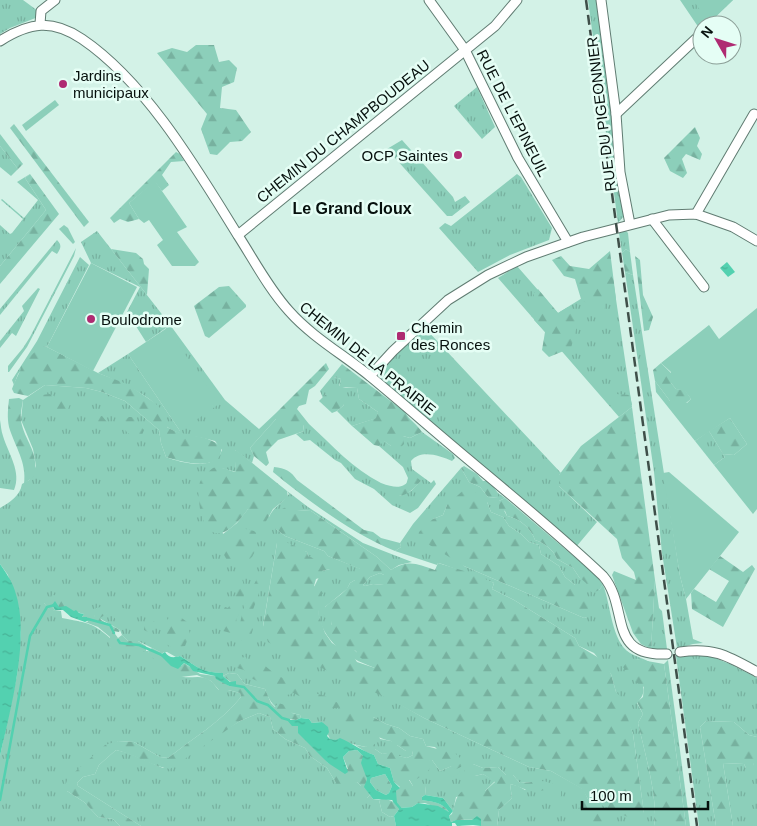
<svg xmlns="http://www.w3.org/2000/svg" width="757" height="826" font-family="Arial,sans-serif">
  <defs>
    <pattern id="grass-tufts" width="24" height="20" patternUnits="userSpaceOnUse" patternTransform="scale(1.25)"><rect width="24" height="20" fill="#8ccfba"/><path d="M3 7l-1-3M5 7V3M7 7l1-3M15 17l-1-3M17 17v-4M19 17l1-3" fill="none" stroke="#77b19f"/></pattern>
    <pattern id="forest-firs" width="22" height="20" patternUnits="userSpaceOnUse" patternTransform="scale(1.25)"><rect width="22" height="20" fill="#8ccfba"/><path d="M5 1l3.5 6h-7zM16 11l3.5 6h-7z" fill="#77b19f"/></pattern>
    <pattern id="water-ripples" width="26" height="14" patternUnits="userSpaceOnUse" patternTransform="scale(1.25)"><rect width="26" height="14" fill="#53d1b0"/><path d="M2 4q2-2 4 0t4 0M15 11q2-2 4 0t4 0" fill="none" stroke="#47b296"/></pattern>
  </defs>
  <rect width="100%" height="100%" fill="#d3f2e7"/>
  <g fill="url(#grass-tufts)" fill-rule="evenodd">
    <path d="M0 0H23L38 11V17L10 28 0 34Z"/>
    <path d="M588 0H596L612 117 615 167 624 216 618 223Z"/>
    <path d="M680 0H733L707 25H702L701 31Z"/>
    <path d="M477 87 495 127 482 139 454 106Z"/>
    <path d="M402 140 453 197 455 202 465 196 470 202 452 216H447L387 149Z"/>
    <path d="M0 146 18 169 11 176 0 167Z"/>
    <path d="M30 174 25 178 46 210 0 266V225L10 234 12 233 23 219 1 200 2 199 24 218 38 200 17 182Z"/>
    <path d="M517 174 521 177 552 228 549 240 510 255 478 272 439 228 445 223 451 226Z"/>
    <path d="M97 231 168 322 225 400 259 429 276 413V419L250 448 254 456 252 463 235 450 236 472C225 469 217 465 208 474L223 534 237 523 248 509 269 517C274 506 282 504 289 494L287 491 308 507 363 543 412 562 399 565 391 570 377 557 311 511 297 510 276 529 285 536 324 551 328 556 361 569 355 580 350 583 347 589 325 607 332 620 331 624C345 642 359 656 378 669 352 660 326 646 319 617 317 606 318 599 314 587L322 571 330 569 308 556 307 552 277 543 263 626 424 718 529 767 551 771 583 789 588 799 644 813 633 734 616 692 611 674 594 653 579 646 575 638 514 600 492 589 494 583 442 564 438 563 437 565 395 551 401 547 400 543 413 524 461 468 469 482 480 487 488 497 498 498V493L505 498 499 501 507 516C519 518 531 528 535 540 544 543 553 549 557 559L573 568 579 577 599 590 603 585C611 604 611 641 630 653 636 657 644 658 651 663L636 659 633 668C641 682 650 689 637 703L643 714 638 723C644 749 659 802 654 826H497L499 810 512 798 510 784 518 786 525 790 531 782 520 783 513 775H506L498 767 483 768 473 764 475 776 483 774 495 781 485 791 456 797 453 811 443 798 425 795 426 786H413L409 779 430 760H432L440 771 452 766 435 747 426 746 423 739 410 736 399 728 386 724 373 717 380 739 391 741 406 751H412L413 755 407 758 398 756V752L382 754 375 749V744L366 747 330 739 322 722 312 723 309 719 301 718 300 715C279 709 273 711 265 689L245 684 237 674 229 673 223 676 222 673C200 672 198 667 180 656L176 657 167 652H160L138 641H128L122 635 120 630 99 618 107 613 95 615 94 618 80 609 44 603 51 611 55 610 61 611 62 618C85 623 91 621 110 638V647L131 651H148C151 658 172 673 180 676 189 680 201 673 211 681 214 683 216 688 219 690H228L240 693 241 697C221 722 193 738 168 758L160 757 134 742 118 741 67 791 84 802 98 817 113 819 120 826H0V756L17 675 21 632 8 575 0 564V508C10 502 20 496 22 484L29 480 36 466 33 449 21 420 23 400 45 385 86 388 102 392 125 401 159 430 161 443 166 457C182 463 214 472 222 450L215 441C200 436 184 437 170 429 161 424 161 409 154 403 143 392 113 379 98 373L128 354 180 431 166 328 146 342 127 312 140 287 91 263 81 242ZM487 502 491 512 503 517 509 526 521 534 529 542 539 545 541 554 559 566 565 577 575 585 587 617 584 618 464 566 433 519 443 515 447 505Z"/>
    <path d="M626 231 628 233 630 252 626 249 622 253 619 233Z"/>
    <path d="M57 240C62 245 61 248 57 254L52 251 0 315V309Z"/>
    <path d="M76 248 74 256 27 347 9 372H8V366L23 348 30 337Z"/>
    <path d="M80 257 89 265 47 347 45 346 18 374 14 385 12 380 37 341Z"/>
    <path d="M517 266 558 313 613 279 632 407 619 417 498 278Z"/>
    <path d="M625 272 633 275 680 576 686 599 693 639 703 643 693 644 679 648H677L662 553 654 472Z"/>
    <path d="M38 288 40 289 16 336 12 333 0 348V341L24 311 22 306Z"/>
    <path d="M424 327 561 473 559 475V486L597 522 576 547 378 378 380 370Z"/>
    <path d="M334 374V377L341 379 339 386 346 388H357L359 399 378 412 377 418 352 426 337 411 344 405 326 394 323 398 320 391Z"/>
    <path d="M0 420C1 425 1 431 3 436 8 453 22 472 14 490L0 488Z"/>
    <path d="M303 424H309C332 445 353 469 381 483L382 490 400 496 411 491 421 481 406 485 408 478 403 467 379 446 383 440 391 446 403 436 410 438 422 432 453 454 455 458 452 461C440 456 421 449 411 461L412 469 431 483 434 480 436 484 418 508 410 513 392 505 374 489 355 479 341 463 335 460 310 440 304 441 296 434 304 431Z"/>
    <path d="M709 431 725 457 714 465 695 441Z"/>
    <path d="M380 573 384 575V585L373 584 365 586 363 585 370 577Z"/>
    <path d="M655 580 659 608 662 611 667 649H651Z"/>
    <path d="M679 655 710 656 730 664 757 678V737L749 735 734 722 706 721 700 727 716 826H699L676 656Z"/>
    <path d="M668 660 690 826H686L664 664Z"/>
    <path d="M259 713 270 717 273 729 285 739 305 748 310 756 327 768 336 783 357 782 361 786 367 798 370 795 373 799 379 800 382 812 390 817 394 816 396 826H141L78 786 77 783 83 777 95 774 99 765 116 750 128 753 163 768 240 721Z"/>
    <path d="M723 763 744 764 746 768H752L754 763H757V826H733Z"/>
  </g>
  <g fill="url(#forest-firs)" fill-rule="evenodd">
    <path d="M196 45H214L219 62 229 60 237 68 234 82 222 87 220 108 236 110 251 132 242 141 230 142 217 155 210 154 201 129 207 114 157 53 172 48 187 52Z"/>
    <path d="M55 100 59 105 26 131 22 125Z"/>
    <path d="M14 124 89 222 84 227 10 128Z"/>
    <path d="M695 127 700 138 697 146 702 154 700 160 686 154 682 159 687 173 683 178 670 171 664 158Z"/>
    <path d="M0 134 23 164 18 169 0 146Z"/>
    <path d="M176 152 180 154 184 161 171 162 162 175 169 185 162 191 155 182 129 203 139 219 128 222 120 219 114 223 110 218Z"/>
    <path d="M30 174 59 214 0 284V266L46 210 25 178Z"/>
    <path d="M111 249 136 253 143 259 144 264 149 269 147 295Z"/>
    <path d="M626 249 630 252 633 275 625 272 622 253Z"/>
    <path d="M610 251 616 299 606 297 604 310 597 312 581 299 575 279 564 276 552 260 561 256 570 266 589 269Z"/>
    <path d="M635 256 640 260 643 295 653 317 649 330 644 331Z"/>
    <path d="M229 286 246 305V307L209 338 205 336 194 306 219 287Z"/>
    <path d="M538 289 558 313 568 307 578 322 571 348 549 357 542 350 545 332 534 320V293Z"/>
    <path d="M45 346 98 373 127 384 155 403 165 413 168 422 167 427C184 438 207 433 221 447 224 473 180 462 166 457L161 443 159 430 125 401 102 392 86 388 45 385 28 396 14 393 12 389C18 374 28 352 45 346Z"/>
    <path d="M387 362 390 365 385 383 378 378 380 370Z"/>
    <path d="M326 363 329 369 315 386 309 390 306 404 299 406 297 409 309 424 303 425 304 431 278 440 266 452 269 463 266 466 254 456 250 448 276 419V413Z"/>
    <path d="M661 363 671 373V383L676 389 685 390 691 399 686 403 670 401 655 381 653 370Z"/>
    <path d="M342 364 405 412C409 420 417 424 422 432L410 438 403 436 404 444 399 449 391 446 384 441 379 446 374 445 352 426 376 418 378 412 359 399 357 388 339 387 341 379 334 377V374Z"/>
    <path d="M50 394 54 396 55 401 59 402 63 398H68L71 402 67 411C58 415 48 411 41 404V395Z"/>
    <path d="M326 394 337 395 344 405 337 411 332 413 319 401Z"/>
    <path d="M616 394 630 395 632 405 618 407Z"/>
    <path d="M19 398 23 400C22 407 20 414 21 421 25 442 38 449 35 475L24 484C27 462 15 447 9 427 7 417 8 409 9 399Z"/>
    <path d="M632 407 655 580 651 649 641 644 633 633 612 575 614 571 636 580 634 572 622 558 617 539 559 486V475L581 446Z"/>
    <path d="M98 416H102L107 422 108 428H97L93 424 94 419Z"/>
    <path d="M129 417H132L144 430 142 435C132 438 122 432 123 421Z"/>
    <path d="M730 418 747 444 734 455 723 454 709 431Z"/>
    <path d="M236 450 287 491 288 497 273 509 265 523 255 522 248 509C231 533 209 549 200 509 199 500 197 491 200 482 202 478 210 470 213 468 219 465 230 471 236 472L234 451Z"/>
    <path d="M464 466 477 474 483 481H489L498 493V498L488 497 480 487 469 482 461 468Z"/>
    <path d="M274 467C285 468 291 471 297 480L364 530 373 532 381 538 400 543 401 547 395 551C353 534 308 501 273 472Z"/>
    <path d="M415 476 421 481C408 495 399 502 381 490V483C398 489 402 489 415 476Z"/>
    <path d="M468 486 487 502 491 512 503 517 509 526 521 534 529 542 539 545 541 554 559 566 565 577 575 585H581C587 595 590 605 587 617L584 618 464 566 418 538 419 532 433 519 443 515 447 505Z"/>
    <path d="M505 498 597 576 603 585 599 590 593 593 589 590 586 583 579 577 573 568 557 559C553 549 544 543 535 540 531 528 519 518 507 516L505 511 499 509V501Z"/>
    <path d="M293 506 297 510 311 511 377 557 391 570C409 559 417 564 435 570L438 563 474 574 494 583 492 589 514 600 575 638 579 646 604 661 611 674 616 692 621 697 633 734 644 813 630 818 588 799 582 789 551 771 529 767 424 718 389 699 276 647 268 642 263 627 277 543 286 542 307 552 308 556 338 568 337 572 330 569 322 571V577L316 579 314 586 323 593 318 600 319 616 325 633 332 643 353 656 357 662 375 668 358 656 356 651 348 648 344 641 334 638 332 635 331 620 326 618 322 612C328 600 345 596 350 583L355 580 354 573 360 569 328 556 324 551 285 536 276 529C274 514 279 507 293 506ZM380 573 384 575 382 580 384 585 373 584 365 586 363 585 370 577Z"/>
    <path d="M242 528 254 531 256 533C259 553 250 569 228 562L223 553 225 539 237 530Z"/>
    <path d="M720 556 743 572 752 565 755 569 723 627 692 609 691 593 694 589 716 602 729 581 709 569Z"/>
    <path d="M260 574C265 587 251 609 249 624L253 629 249 642 242 641C234 623 250 590 260 574Z"/>
    <path d="M242 579 245 589 242 610 237 617 235 629 231 633 223 631 216 624 225 607 228 608 234 598Z"/>
    <path d="M53 595 64 597 94 617 96 608 101 607 107 609 108 613 100 618 101 620 120 630 119 632 113 631 118 638 122 635 128 641H138L146 646V652L115 651 110 647V637L98 627 85 622H88L86 618 82 617 84 614 59 607 52 606 55 610 51 612 44 603 45 598Z"/>
    <path d="M122 608 127 609 128 614 124 620 117 621 113 616Z"/>
    <path d="M172 613 179 616 187 622 190 634 185 646 175 649 164 643 161 636 162 628Z"/>
    <path d="M151 620 155 622V628L150 633 144 630V623Z"/>
    <path d="M152 648 160 652H165L160 654 181 666 184 663 200 674 215 676 229 686H236L223 676 229 673 237 674 245 684 265 689 271 703 275 707 278 703 289 706 292 713 300 715 301 718 296 720 289 719 298 726 328 763 348 769 343 757 349 751 357 750 363 756 367 779 365 787 370 795 367 798H361V786L357 782 342 789 336 783 327 768 310 756 305 748 285 739 273 729 270 717 259 713 240 721 170 769C151 766 134 754 116 750L99 765 95 774 83 777 77 783 78 786 141 826H120L113 819 98 817 84 802 67 791 65 786 68 778 105 745 118 741 134 742 160 757 168 758C193 738 221 722 241 697L240 693 228 690H219L211 681 197 675 181 677 169 675 149 654 148 651Z"/>
    <path d="M246 657 248 664H250L257 659 276 675 290 681 300 689 325 696 344 706H353L366 714C365 729 353 732 341 731L339 726 341 707C325 712 308 702 294 693L287 695C282 687 272 687 267 679L259 682 249 677 244 670 237 668V663L239 658Z"/>
    <path d="M636 659 664 664 686 826H654C659 802 644 749 638 723L643 714 637 702 643 697 644 687 635 682 633 669 625 670 623 667 627 662Z"/>
    <path d="M373 717 386 724 399 728 410 736 423 739 426 746 456 754 463 761 461 767 455 770 452 766 440 771 432 760H430L429 771 417 779 409 780 413 786H426L425 795 422 797V800C434 802 442 802 449 812L425 803H418L412 807 400 808 394 816 390 817 382 812 379 800 384 798 396 803V791L400 787 394 782 390 768 378 764 374 755 366 752 355 745 366 747 370 743 375 744V749L382 754 398 751 399 756 407 758 413 755 412 751H406L397 745H393L391 741C381 739 374 736 367 728Z"/>
    <path d="M706 721 734 722 749 735 757 737V763H754L753 768H746L744 764 723 763 733 826H716L700 727Z"/>
    <path d="M473 764 483 768 498 767 506 775H513L520 783 532 782 534 786 532 790C524 790 518 786 510 784L512 798 499 810 497 826H481V819C471 821 460 818 451 822L449 816 452 814C457 797 456 791 475 786L485 791 495 782 483 774 475 776 464 774V767Z"/>
    <path d="M385 774 392 786 389 793 386 795 376 790 370 782 371 778Z"/>
    <path d="M544 781 553 784V788L561 791V796L558 798 554 797V792L550 789 540 791 538 789V782Z"/>
    <path d="M581 801 585 802 588 809H598L614 816 615 823 619 826H582L580 822 585 811 580 810 578 807Z"/>
  </g>
  <g fill="#8ccfba">
    <path d="M693 0H733L709 23Z"/>
    <path d="M155 181 187 227 177 232 199 262 195 266H172L157 245 163 240 149 220 144 223 139 219 129 203Z"/>
    <path d="M64 225 68 228 75 242 73 244 59 229Z"/>
    <path d="M91 263 137 287 93 371 47 347Z"/>
    <path d="M757 308V509L753 514 714 465 725 457 723 454 734 455 747 444 730 418 695 441 656 392 655 381 670 401 679 399 687 403 691 399 685 391 676 389 671 383V372L661 363 709 325 719 339Z"/>
    <path d="M167 328 219 404 180 431 128 354Z"/>
    <path d="M669 472 739 532 686 599 680 576 663 473Z"/>
    <path d="M452 766 455 770 461 767C460 773 458 775 452 777L446 772V769Z"/>
  </g>
  <g fill="url(#water-ripples)" fill-rule="evenodd">
    <path d="M727 262 735 272 728 277 720 268Z"/>
    <path d="M0 564C6 573 12 581 15 591 31 637 10 710 0 756Z"/>
    <path d="M55 601 59 607 66 606 74 611 76 610 79 613 84 614 82 617H87L89 620 85 622 71 617 63 610H55L52 605Z"/>
    <path d="M165 652C169 658 173 658 180 656 198 667 200 672 223 673V676L230 682 236 681V686H229L216 679 215 676 193 671 189 666 184 663 178 669 171 666 160 655Z"/>
    <path d="M301 718 309 719 312 723 322 722 328 727 329 732 327 736 330 739 336 740 340 738C352 743 362 751 374 755L378 764 390 768 394 782 400 788 396 791 397 804 392 800 373 799 364 787 367 779 361 763 363 756 357 750 349 751 343 757 348 772 345 774 328 763 298 733V726H292L287 720H296ZM385 774 392 786 389 793 386 795 376 790 370 782 371 778Z"/>
    <path d="M425 795 443 798 453 811 449 816 451 822 456 820H472L477 816 481 819V826L473 825 457 826 455 823H452V826H396L394 816 400 808 412 807 418 803 438 806 449 812C442 802 433 802 422 800V797Z"/>
  </g>
  <g fill="none" stroke-linecap="round" stroke-linejoin="round">
    <g stroke="#53d1b0" stroke-width="2.5">
      <path d="M88 619 110 625 114 633"/>
      <path d="M118 640 120 643 139 645 162 655"/>
      <path d="M232 685 244 687 257 701 268 705 282 718 289 720"/>
      <path d="M0 800 30 636 47 607 55 605"/>
      <path d="M394 801 400 808"/>
    </g>
    <defs>
      <g id="minor">
        <path d="M429 0 465 50 518 158 568 242"/>
        <path d="M601 0 616 114 620 172 630 224"/>
        <path d="M40 24 41 11 55 0"/>
        <path d="M0 41C30 22 52 19 82 39 147 83 198 171 239 237 255 262 269 289 289 311 312 337 344 355 371 377 406 406 440 436 475 465 518 501 562 537 603 576 630 607 606 657 667 654"/>
        <path d="M616 114 701 34"/>
        <path d="M696 214 754 114"/>
        <path d="M652 219 704 287"/>
        <path d="M238 235 495 26 517 0"/>
        <path d="M370 376 393 351 448 300 488 275 526 257 583 237 669 215 696 214 733 227 757 241"/>
        <path d="M680 652C714 647 728 656 757 672"/>
      </g>
    </defs>
    <use href="#minor" stroke="#607c72" stroke-width="11"/>
    <use href="#minor" stroke="#fff" stroke-width="9"/>
    <path stroke="#3f4f49" stroke-width="2.5" stroke-dasharray="10 5" stroke-linecap="butt" d="M586 0 697 826"/>
  </g>
  <g fill="#af2b72" stroke="#e5fef5" stroke-width="2">
    <circle cx="63" cy="84" r="5"/>
    <circle cx="458" cy="155" r="5"/>
    <circle cx="91" cy="319" r="5"/>
    <rect x="396" y="331" width="10" height="10" rx="2.5"/>
  </g>
  <g text-anchor="middle" dominant-baseline="central" stroke-width="5" stroke-linejoin="round" paint-order="stroke">
    <g font-size="15" fill="#06100d" stroke="#e5fef5" text-anchor="start">
      <text x="73" y="75">Jardins<tspan x="73" dy="17">municipaux</tspan></text>
      <text x="448" y="155" text-anchor="end">OCP Saintes</text>
      <text x="101" y="319">Boulodrome</text>
      <text x="411" y="327">Chemin<tspan x="411" dy="17">des Ronces</tspan></text>
    </g>
    <g font-size="15" fill="#06100d" stroke="#e5fef5">
      <text transform="translate(513 113) rotate(63)">RUE DE L'EPINEUIL</text>
      <text transform="translate(601 114) rotate(-97)">RUE DU PIGEONNIER</text>
      <text transform="translate(343 131) rotate(-39)">CHEMIN DU CHAMPBOUDEAU</text>
      <text transform="translate(368 358) rotate(39)">CHEMIN DE LA PRAIRIE</text>
    </g>
    <g font-size="16" font-weight="bold" fill="#06100d" stroke="#e5fef5">
      <text x="352" y="208">Le Grand Cloux</text>
    </g>
  </g>
  <g transform="translate(717 40) rotate(309)"><circle r="24" fill="#e5fef5" stroke="#8c9f98"/>
  <path d="M0-4L9 19L0 12L-9 19Z" fill="#af2b72"/>
  <text y="-8" font-size="14" font-weight="bold" text-anchor="middle" fill="#06100d">N</text>
  </g>
  <path d="M582 801v8h126v-8" fill="none" stroke="#06100d" stroke-width="2.5"/>
  <text x="590" y="801" font-size="15" fill="#06100d" stroke="#e5fef5" stroke-width="4" paint-order="stroke">100 m</text>
</svg>
